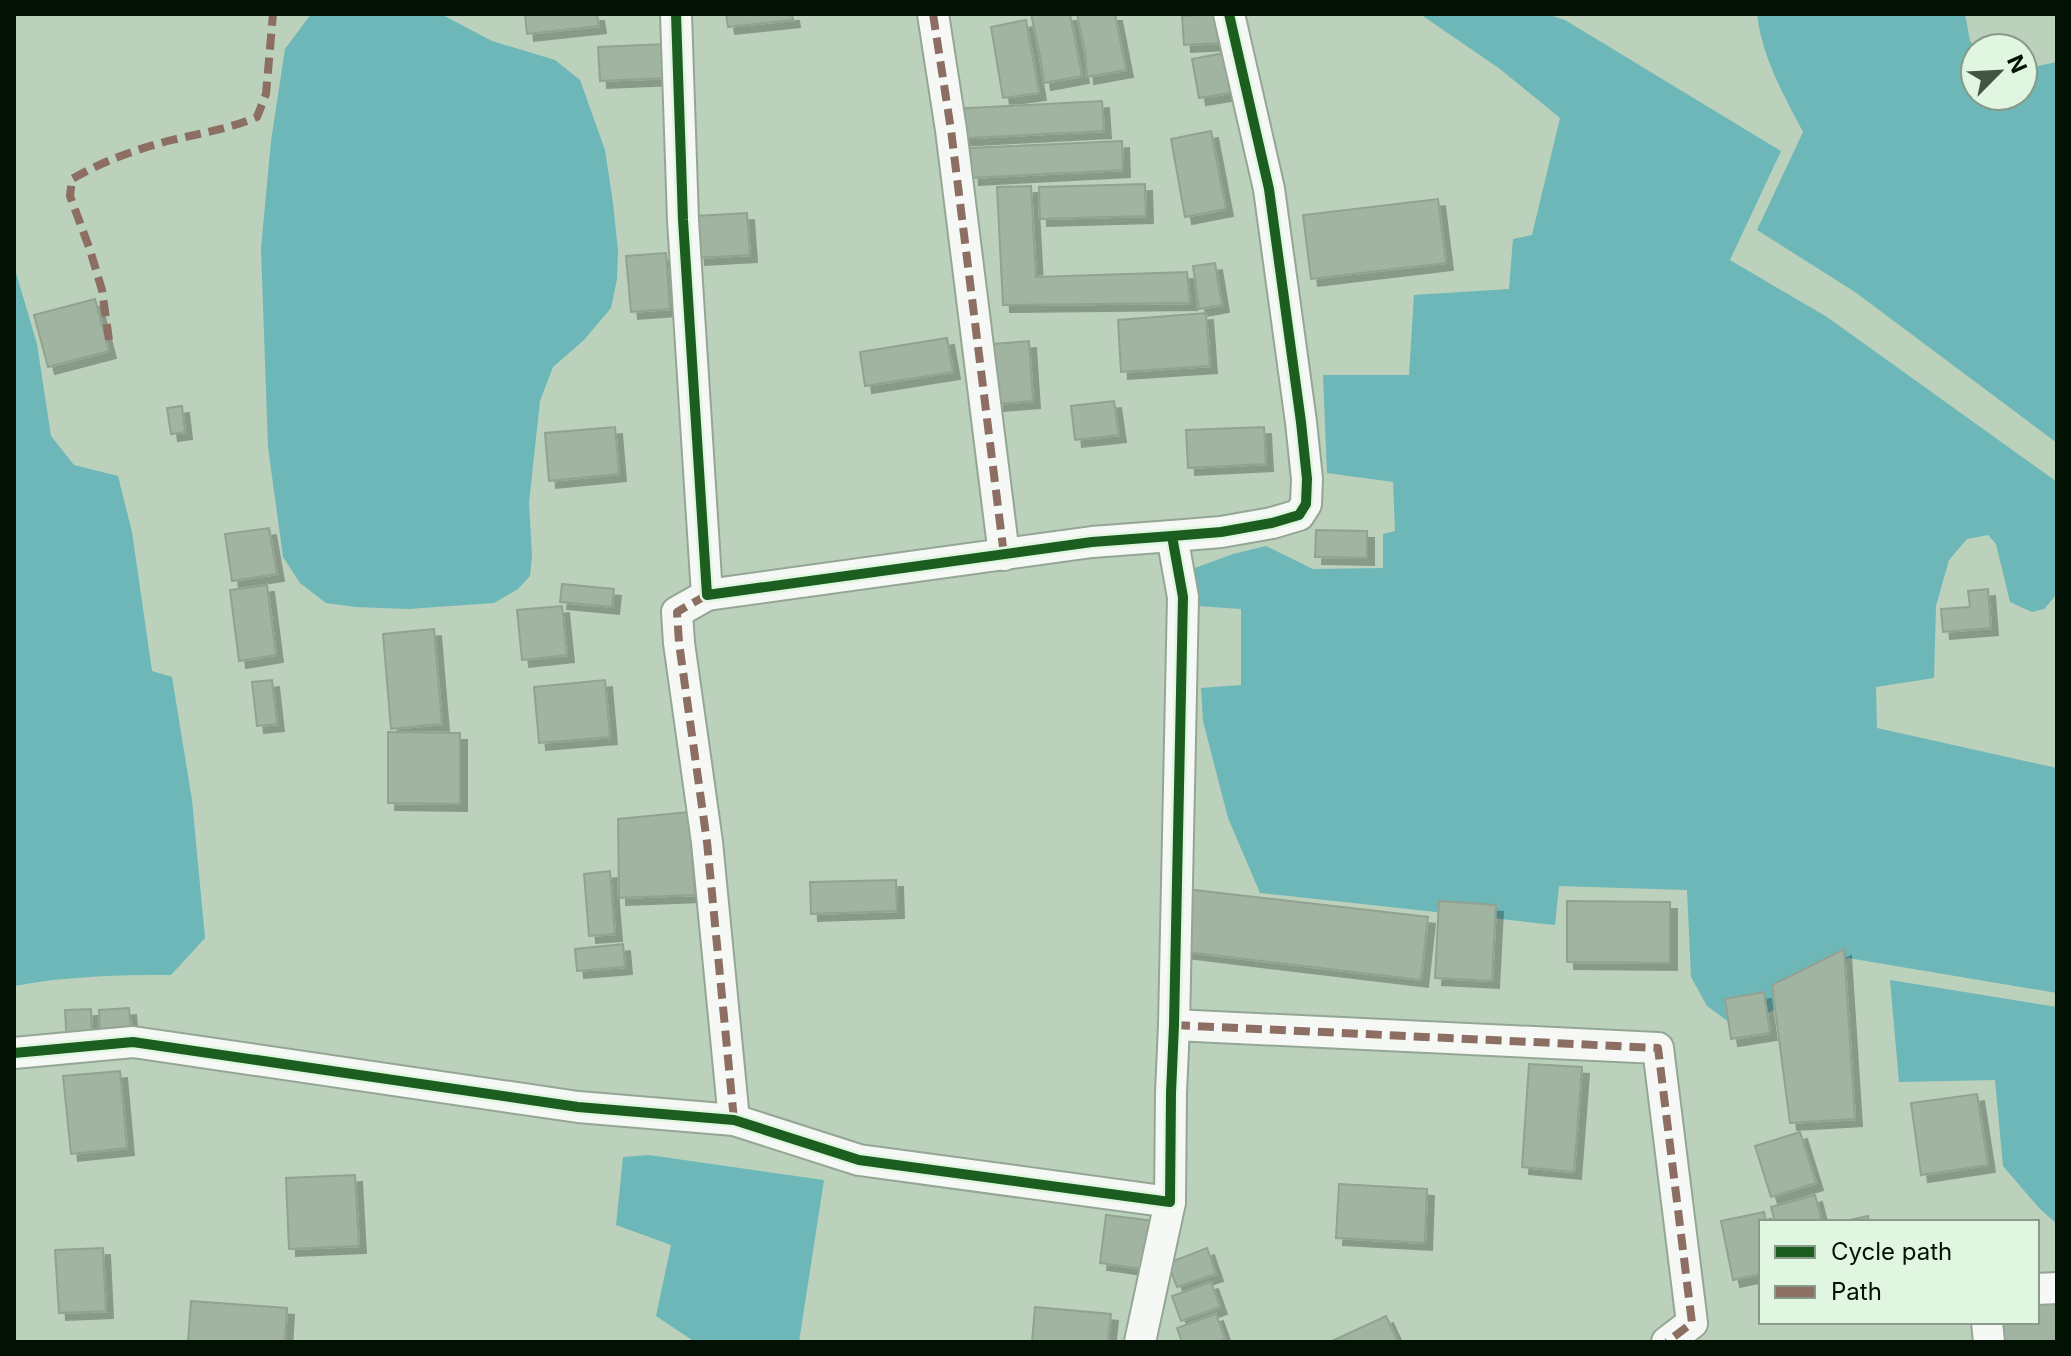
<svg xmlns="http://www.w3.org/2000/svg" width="2071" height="1356" font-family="Inter,sans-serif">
  <defs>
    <filter id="shadow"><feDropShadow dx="7" dy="7" stdDeviation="0" flood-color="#0004"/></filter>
  </defs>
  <rect width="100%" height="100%" fill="#bbd1bb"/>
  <g fill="#6db7b8">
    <path d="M311 14H441L492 41 555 60 580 80 605 150 613 203 618 251 617 279 611 308 584 340 553 367 540 401 529 503 532 555 530 576 518 589 494 603 408 609 355 607 326 603 300 583 283 557 268 447 261 248 271 141 285 49Z"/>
    <path d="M1420 14H1546L1565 20 1781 151 1730 260 1827 317 2057 482V594L2044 609 2032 612 2010 602 1996 544 1988 535 1967 539 1949 560 1936 606 1934 678 1876 687 1877 728 2057 768V993L1848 958 1809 994 1736 1027 1707 1006 1691 977 1687 890 1559 886 1555 925 1260 893 1228 818 1203 721 1201 688 1241 685V609L1196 606 1195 568 1233 554 1266 546 1313 569 1383 568V534L1395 531 1393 482 1327 473 1323 375H1409L1414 295 1509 289 1513 239 1532 235 1560 118 1500 69Z"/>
    <path d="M1757 14H1965L1970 41 1977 48H1975V96H2023V69L2057 62V443L1855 292 1757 230 1803 132C1783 94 1762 57 1757 14Z"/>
    <path d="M14 266 37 344 51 436 74 465 118 476 132 532 152 671 172 677 192 800 205 938 171 975C118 975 66 976 14 986Z"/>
    <path d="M1890 980 2057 1007V1224L2039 1208 2003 1166 1995 1080 1899 1082Z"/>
    <path d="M649 1155 824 1180 799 1342H695L656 1316 671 1245 616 1225 623 1157Z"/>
  </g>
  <g fill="#a1b3a1" stroke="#91a291" stroke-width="2" filter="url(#shadow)">
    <path d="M525 14H597L599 26 527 34Z"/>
    <path d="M726 14H792L793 20 728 27Z"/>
    <path d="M1031 14H1070L1082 76 1044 83 1040 56Z"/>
    <path d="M1077 14H1115L1126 70 1087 77 1085 51Z"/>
    <path d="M1219 14 1221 43 1184 45 1182 16Z"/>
    <path d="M1026 20 1039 93 1003 98 991 27Z"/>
    <path d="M667 44 669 78 600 81 598 47Z"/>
    <path d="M1224 53 1231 93 1199 98 1192 59Z"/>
    <path d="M1102 101 1104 131 952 139 950 109Z"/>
    <path d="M1211 131 1226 209 1185 217 1171 139Z"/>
    <path d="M1122 141 1123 170 972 178 970 148Z"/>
    <path d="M1145 184 1146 216 1040 219 1039 187Z"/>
    <path d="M1031 186 1036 277 1187 272 1190 303 1003 305 997 187Z"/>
    <path d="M1438 199 1446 263 1311 279 1303 215Z"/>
    <path d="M747 213 750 255 698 258 695 216Z"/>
    <path d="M666 253 670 309 631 312 626 256Z"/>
    <path d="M1215 263 1222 305 1199 309 1193 266Z"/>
    <path d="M95 299 109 351 48 367 34 315Z"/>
    <path d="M1206 313 1210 366 1121 372 1118 320Z"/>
    <path d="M947 338 953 372 865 386 860 352Z"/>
    <path d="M1029 341 1033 401 997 404 993 344Z"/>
    <path d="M1114 401 1119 435 1075 440 1071 406Z"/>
    <path d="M182 406 185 432 171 434 167 408Z"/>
    <path d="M615 427 619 474 549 481 545 433Z"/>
    <path d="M1264 427 1266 464 1188 468 1186 430Z"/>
    <path d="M269 528 277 574 232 581 225 534Z"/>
    <path d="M1316 530 1367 531V558L1315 557Z"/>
    <path d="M562 584 614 589 612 607 560 602Z"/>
    <path d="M267 585 276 655 239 661 230 590Z"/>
    <path d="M1988 589 1991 628 1943 632 1941 609 1970 607 1968 591Z"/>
    <path d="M562 606 567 655 522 660 517 610Z"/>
    <path d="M434 629 442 724 391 729 383 634Z"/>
    <path d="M272 680 277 724 257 726 252 682Z"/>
    <path d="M605 680 610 737 539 743 534 687Z"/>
    <path d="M388 732 460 733V804L388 803Z"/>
    <path d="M689 812 695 895 619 898 618 819Z"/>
    <path d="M610 871 615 934 589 936 584 874Z"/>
    <path d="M896 880 897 911 811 914 810 882Z"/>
    <path d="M1186 889 1428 917 1421 980 1179 951Z"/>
    <path d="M1439 901 1496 905 1492 981 1435 978Z"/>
    <path d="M1567 901 1670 902V963L1567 962Z"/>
    <path d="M623 944 625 967 577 971 575 949Z"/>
    <path d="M1844 949 1855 1119 1790 1123 1772 985Z"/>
    <path d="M1764 992 1770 1033 1731 1039 1725 999Z"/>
    <path d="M129 1008 132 1043 101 1045 99 1010Z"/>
    <path d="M91 1009 92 1046 67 1047 65 1010Z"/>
    <path d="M1529 1064 1582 1067 1574 1172 1522 1167Z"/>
    <path d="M120 1071 127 1148 71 1154 63 1076Z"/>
    <path d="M1977 1094 1988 1165 1921 1175 1911 1103Z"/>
    <path d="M1800 1132 1816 1183 1771 1197 1755 1146Z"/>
    <path d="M355 1175 359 1246 289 1249 286 1178Z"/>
    <path d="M1339 1184 1427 1189 1425 1243 1336 1238Z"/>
    <path d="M1815 1195 1822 1222H1775L1771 1207Z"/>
    <path d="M1764 1212 1766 1222H1761V1274L1733 1280 1721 1221Z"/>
    <path d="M1106 1215 1156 1221 1150 1270 1100 1263Z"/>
    <path d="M1868 1216 1869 1222H1841Z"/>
    <path d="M103 1248 106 1311 59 1313 55 1250Z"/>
    <path d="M1207 1248 1216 1274 1177 1287 1168 1263Z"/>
    <path d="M1211 1282 1220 1307 1181 1321 1172 1296Z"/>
    <path d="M2057 1294V1342H1997L1996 1322H2037V1296Z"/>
    <path d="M191 1301 287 1308 285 1342H188Z"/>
    <path d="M1035 1307 1111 1314 1108 1342H1032Z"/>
    <path d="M1216 1314 1225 1339 1217 1342H1182L1177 1328Z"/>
    <path d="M1386 1316 1398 1342H1330Z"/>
  </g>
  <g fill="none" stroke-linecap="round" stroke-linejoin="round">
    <defs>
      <g id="street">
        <path d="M676 14 683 220 707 595 1092 542 1172 536"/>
        <path d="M933 14 951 130 1004 555"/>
        <path d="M707 595 677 612 679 643 707 842 734 1120"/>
        <path d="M1174 1025 1658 1048 1692 1323 1667 1342"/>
        <path d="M14 1053 133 1042 578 1107 734 1120 859 1160 1170 1202 1171 1093 1174 1025 1183 597 1172 536 1221 532 1272 523 1299 515 1306 504 1307 479 1301 422 1269 189 1229 14"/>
        <path d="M2037 1289 2057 1288"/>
        <path d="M1987 1322 1989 1342"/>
        <path d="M1140 1342 1170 1202"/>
      </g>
    </defs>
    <use href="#street" stroke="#94a694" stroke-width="34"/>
    <use href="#street" stroke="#f5f8f5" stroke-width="30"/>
    <g stroke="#8d6e63" stroke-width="8" stroke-dasharray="16 8" stroke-linecap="butt">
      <path d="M933 14 951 130 1004 555"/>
      <path d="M109 340 102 290 90 250 70 196 72 179C103 161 137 149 172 140 201 133 229 129 257 117L266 94 273 14"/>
      <path d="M707 595 677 612 679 643 707 842 734 1120"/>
      <path d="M1174 1025 1658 1048 1692 1323 1667 1342"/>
    </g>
    <defs>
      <g id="cycleway">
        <path d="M676 14 683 220 707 595 1092 542 1172 536"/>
        <path d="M14 1053 133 1042 578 1107 734 1120 859 1160 1170 1202 1171 1093 1174 1025 1183 597 1172 536 1221 532 1272 523 1299 515 1306 504 1307 479 1301 422 1269 189 1229 14"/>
      </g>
    </defs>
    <use href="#cycleway" stroke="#e0f6e1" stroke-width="15"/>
    <use href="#cycleway" stroke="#1b5e20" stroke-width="10"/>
  </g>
  <rect width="2071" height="1356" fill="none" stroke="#031004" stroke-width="32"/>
  <rect x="1759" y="1220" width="280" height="104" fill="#e0f6e1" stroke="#889a89" stroke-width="2"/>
  <rect x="1775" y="1246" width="40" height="12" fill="#1b5e20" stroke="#889a89" stroke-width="2"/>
  <text x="1831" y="1260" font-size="24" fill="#031004">Cycle path</text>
  <rect x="1775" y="1286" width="40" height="12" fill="#8d6e63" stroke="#889a89" stroke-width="2"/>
  <text x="1831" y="1300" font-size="24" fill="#031004">Path</text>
  <g transform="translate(1999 72) rotate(66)"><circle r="38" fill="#e0f6e1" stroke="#889a89" stroke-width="2"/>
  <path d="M0-6L14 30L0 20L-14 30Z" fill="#435444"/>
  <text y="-12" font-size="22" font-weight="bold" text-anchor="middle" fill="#031004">N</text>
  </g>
</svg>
